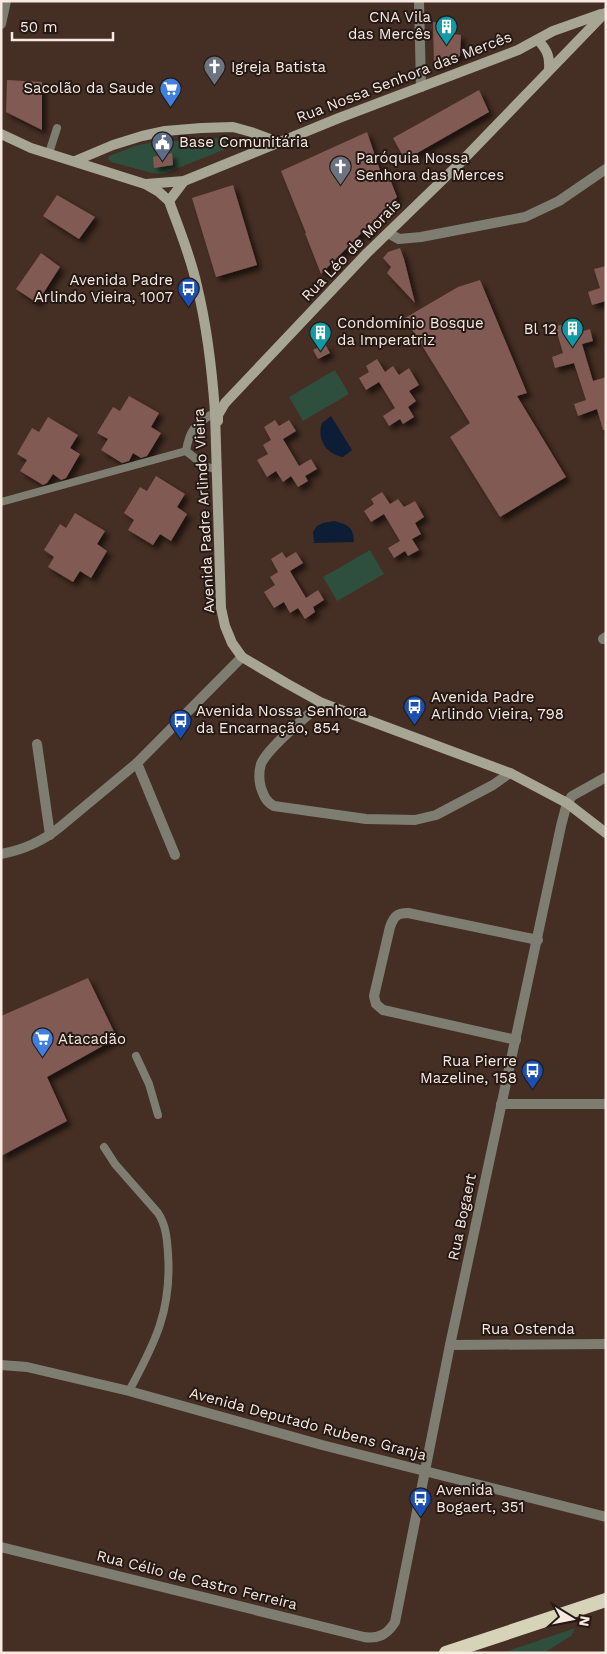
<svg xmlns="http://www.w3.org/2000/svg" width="607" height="1654" font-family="'Work Sans',sans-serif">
  <defs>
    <filter id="shadow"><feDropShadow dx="4.5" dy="4.5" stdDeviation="2.5" flood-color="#0009"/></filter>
  </defs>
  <rect width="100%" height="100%" fill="#452e23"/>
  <g fill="#2e4f3d">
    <path d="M224 138H249L251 139 163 174 152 173 111 162 108 159 109 156 135 146 149 143Z"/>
    <path d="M335 370 349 394 303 421 289 397Z"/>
    <path d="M370 550 384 574 337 601 323 577Z"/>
    <path d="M575 1628 571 1636 544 1653H502Z"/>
  </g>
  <g fill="#0d1d36">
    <path d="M331 416 352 450 343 457C327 455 316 439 322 423Z"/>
    <path d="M334 521C349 525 353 527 354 542L314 543 313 532 317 526 323 523Z"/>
  </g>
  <g fill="#815a53" filter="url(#shadow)">
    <path d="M433 22 446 24 447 33 461 35 460 56 434 66Z"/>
    <path d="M7 80 42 82V130L6 112Z"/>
    <path d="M479 90 489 112 405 160 393 138Z"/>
    <path d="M367 132 382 176 388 174 397 197 321 274 305 233H306L281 171Z"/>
    <path d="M172 153 173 165 154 168 153 157Z"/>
    <path d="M233 185 257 265 216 277 192 198Z"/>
    <path d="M57 195 95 217 79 239 43 216Z"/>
    <path d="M400 248 404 259 415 303 387 273 391 267 383 258 388 252Z"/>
    <path d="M41 253 60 267 37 303 16 289Z"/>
    <path d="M606 266V301L592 305 588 292 600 288 594 269Z"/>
    <path d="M480 280 527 393 517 396 566 477 500 517 450 437 470 423 405 318 458 287Z"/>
    <path d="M567 324 570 335 590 329 593 341 582 344 593 381 606 377V430H603L597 409 578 416 574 404 586 400 574 363 555 368 552 357 563 353 555 326Z"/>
    <path d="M325 344 330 353 318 359 313 350Z"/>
    <path d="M377 359 385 372 393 366 399 375 409 368 419 385 409 391 416 401 408 407 414 417 403 424 400 419 389 426 383 416 395 408 379 382 366 390 359 378 369 372 366 366Z"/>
    <path d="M129 396 159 413 151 427 161 433 147 456 141 458 133 453 129 461 122 463 101 450 108 439 97 433 113 407 120 411Z"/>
    <path d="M48 417 78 435 70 448 80 454 66 478 61 480 53 474 47 483 43 485 20 471 27 460 17 454 32 428 39 432Z"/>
    <path d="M275 420 279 426 289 420 296 431 283 439 299 466 311 459 317 469 305 476 308 481 298 487 291 476 283 482 276 471 267 477 257 460 268 454 263 445 271 440 264 427Z"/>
    <path d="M156 476 185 494 177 507 187 514 171 541 160 534 153 545 128 530 134 520 124 513 140 487 147 491Z"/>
    <path d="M382 492 390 504 398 499 404 507 415 501 424 517 415 523 421 534 412 539 419 550 408 556 405 551 394 558 388 548 400 541 384 514 371 522 364 511 374 504 371 499Z"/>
    <path d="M75 513 105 531 97 544 107 551 91 578 80 571 73 582 48 567 54 557 44 550 60 524 66 528Z"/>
    <path d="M282 552 286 558 296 552 303 563 290 571 306 598 318 590 324 600 313 607 315 612 305 619 298 608 290 613 284 602 274 608 264 592 275 585 270 577 278 572 271 559Z"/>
    <path d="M88 978 117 1038 47 1077 67 1121 1 1156V1016Z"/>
  </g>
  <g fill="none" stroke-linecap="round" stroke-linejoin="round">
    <g stroke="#7e7d71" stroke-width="8">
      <path d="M49 153 57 128"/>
      <path d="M215 412C196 425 190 427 186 451L205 466 217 470"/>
      <path d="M1 502 186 451"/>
      <path d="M136 1056 149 1084 158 1115"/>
      <path d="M104 1147 115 1164 158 1213C166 1225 167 1239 168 1253 172 1310 155 1343 129 1391"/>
    </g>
    <g stroke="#7e7d71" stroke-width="10">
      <path d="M419 1 421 87"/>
      <path d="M1 24 6 1"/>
      <path d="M388 233 399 239 421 237 525 217 559 201 606 169"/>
      <path d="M603 639 606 637"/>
      <path d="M322 703C307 716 268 747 261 764 259 771 259 781 261 788 264 796 266 802 274 806L366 819 415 820 436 815 493 785 510 773"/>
      <path d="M37 744 50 835"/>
      <path d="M137 763 175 855"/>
      <path d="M516 1040 383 1010 376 1004 374 996 390 927C394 916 397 913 408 913L538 940"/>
      <path d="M501 1104H606"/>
      <path d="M450 1345 606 1344"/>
      <path d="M1 1365 27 1367 129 1391 322 1445 606 1517"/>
      <path d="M1 1547 364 1637C378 1639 387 1635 395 1622L450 1345 561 826 567 803 572 796 606 777"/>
    </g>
    <path stroke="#7e7d71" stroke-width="10" d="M1 854C23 850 43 841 60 827L137 763 242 657"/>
    <g stroke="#a7a593" stroke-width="10">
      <path d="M538 40C547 50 550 56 549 70"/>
      <path d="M1 134 31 148 145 184 159 192 169 201C179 229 191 257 197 286 207 327 212 369 215 412L221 608 225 626 232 643 242 657 286 683 322 703 510 773 567 803 606 833"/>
      <path d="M75 161 113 145 142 136 165 131 201 128 233 127 251 132 278 142"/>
      <path d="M146 184 184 181 339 118 518 50 553 31 601 14"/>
      <path d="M169 201 184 181"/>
      <path d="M218 421V415L225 403 367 253 457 166 605 13"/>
    </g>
    <path stroke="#d6d3b8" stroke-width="14" d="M446 1653 606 1600"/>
  </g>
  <defs>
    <symbol id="building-pin" viewBox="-11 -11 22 30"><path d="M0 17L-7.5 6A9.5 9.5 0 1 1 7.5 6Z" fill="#0f9aa8" stroke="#241914"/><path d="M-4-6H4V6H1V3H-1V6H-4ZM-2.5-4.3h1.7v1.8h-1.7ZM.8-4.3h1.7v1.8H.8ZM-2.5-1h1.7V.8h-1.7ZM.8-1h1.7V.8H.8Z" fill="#fff"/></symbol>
    <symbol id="church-pin" viewBox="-11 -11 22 30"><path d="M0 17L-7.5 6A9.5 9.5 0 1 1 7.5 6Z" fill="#6b7280" stroke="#241914"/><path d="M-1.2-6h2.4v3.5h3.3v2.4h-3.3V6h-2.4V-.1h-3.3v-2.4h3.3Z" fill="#fff"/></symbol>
    <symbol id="supermarket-pin" viewBox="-11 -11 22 30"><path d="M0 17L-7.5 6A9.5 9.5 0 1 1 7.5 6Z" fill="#3f7fe0" stroke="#241914"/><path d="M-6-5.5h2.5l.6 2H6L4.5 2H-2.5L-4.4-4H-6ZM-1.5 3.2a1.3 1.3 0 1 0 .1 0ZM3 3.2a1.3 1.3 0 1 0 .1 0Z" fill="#fff"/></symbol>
    <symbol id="civic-pin" viewBox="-11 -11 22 30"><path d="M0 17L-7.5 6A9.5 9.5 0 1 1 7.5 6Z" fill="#5c6f8a" stroke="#241914"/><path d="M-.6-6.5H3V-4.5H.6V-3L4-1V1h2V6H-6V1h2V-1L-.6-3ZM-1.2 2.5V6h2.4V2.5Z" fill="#fff"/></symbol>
    <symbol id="bus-pin" viewBox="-11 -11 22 30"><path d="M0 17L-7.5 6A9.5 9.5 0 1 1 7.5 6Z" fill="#1a4fb4" stroke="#241914"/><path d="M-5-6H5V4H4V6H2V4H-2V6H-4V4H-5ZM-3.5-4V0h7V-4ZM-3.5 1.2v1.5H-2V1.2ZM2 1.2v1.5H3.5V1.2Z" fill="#fff"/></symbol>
  </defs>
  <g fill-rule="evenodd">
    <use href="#building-pin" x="434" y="14" width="25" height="34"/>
    <use href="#church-pin" x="202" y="54" width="25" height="34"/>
    <use href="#supermarket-pin" x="158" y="76" width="25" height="34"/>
    <use href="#civic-pin" x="150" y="130" width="25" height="34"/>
    <use href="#church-pin" x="328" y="154" width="25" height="34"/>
    <use href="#bus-pin" x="176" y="276" width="25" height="34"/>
    <use href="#building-pin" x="560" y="316" width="25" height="34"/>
    <use href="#building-pin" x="308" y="320" width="25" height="34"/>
    <use href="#bus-pin" x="402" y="694" width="25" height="34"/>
    <use href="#bus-pin" x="168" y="708" width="25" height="34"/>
    <use href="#supermarket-pin" x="30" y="1026" width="25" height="34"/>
    <use href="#bus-pin" x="520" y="1058" width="25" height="34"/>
    <use href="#bus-pin" x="408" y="1486" width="25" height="34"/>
  </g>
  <g text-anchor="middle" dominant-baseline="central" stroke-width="4" stroke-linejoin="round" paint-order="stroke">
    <g font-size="15" fill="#f8e9e1" stroke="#241914" text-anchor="start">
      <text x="431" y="17" text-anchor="end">CNA Vila<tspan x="431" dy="17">das Mercês</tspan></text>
      <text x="231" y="67">Igreja Batista</text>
      <text x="154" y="88" text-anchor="end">Sacolão da Saude</text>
      <text x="179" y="142">Base Comunitária</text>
      <text x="356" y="158">Paróquia Nossa<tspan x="356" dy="17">Senhora das Merces</tspan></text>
      <text x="173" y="280" text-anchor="end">Avenida Padre<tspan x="173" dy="17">Arlindo Vieira, 1007</tspan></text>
      <text x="337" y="323">Condomínio Bosque<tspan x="337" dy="17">da Imperatriz</tspan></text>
      <text x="557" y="329" text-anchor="end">Bl 12</text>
      <text x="431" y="697">Avenida Padre<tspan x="431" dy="17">Arlindo Vieira, 798</tspan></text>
      <text x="196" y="711">Avenida Nossa Senhora<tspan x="196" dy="17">da Encarnação, 854</tspan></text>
      <text x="58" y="1039">Atacadão</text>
      <text x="517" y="1061" text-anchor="end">Rua Pierre<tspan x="517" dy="17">Mazeline, 158</tspan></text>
      <text x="436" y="1490">Avenida<tspan x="436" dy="17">Bogaert, 351</tspan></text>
    </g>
    <g font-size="15" fill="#f8e9e1" stroke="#241914">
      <text transform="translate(404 77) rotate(-21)">Rua Nossa Senhora das Mercês</text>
      <text transform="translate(351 250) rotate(-46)">Rua Léo de Morais</text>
      <text transform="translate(204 511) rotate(-93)">Avenida Padre Arlindo Vieira</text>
      <text transform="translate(462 1217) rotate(-78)">Rua Bogaert</text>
      <text x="528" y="1329">Rua Ostenda</text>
      <text transform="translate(308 1424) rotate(15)">Avenida Deputado Rubens Granja</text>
      <text transform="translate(197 1580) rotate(14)">Rua Célio de Castro Ferreira</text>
    </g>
  </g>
  <rect width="607" height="1654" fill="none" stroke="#f8e9e1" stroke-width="5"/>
  <g transform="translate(572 1619) rotate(100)" stroke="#241914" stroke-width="4" paint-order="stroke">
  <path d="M0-4L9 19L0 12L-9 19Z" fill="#f8e9e1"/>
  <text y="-8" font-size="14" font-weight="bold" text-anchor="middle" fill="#f8e9e1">N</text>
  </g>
  <path d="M12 32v8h101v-8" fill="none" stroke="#f8e9e1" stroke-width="2.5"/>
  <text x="20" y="32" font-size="15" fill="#f8e9e1" stroke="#241914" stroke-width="4" paint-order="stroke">50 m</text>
</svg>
